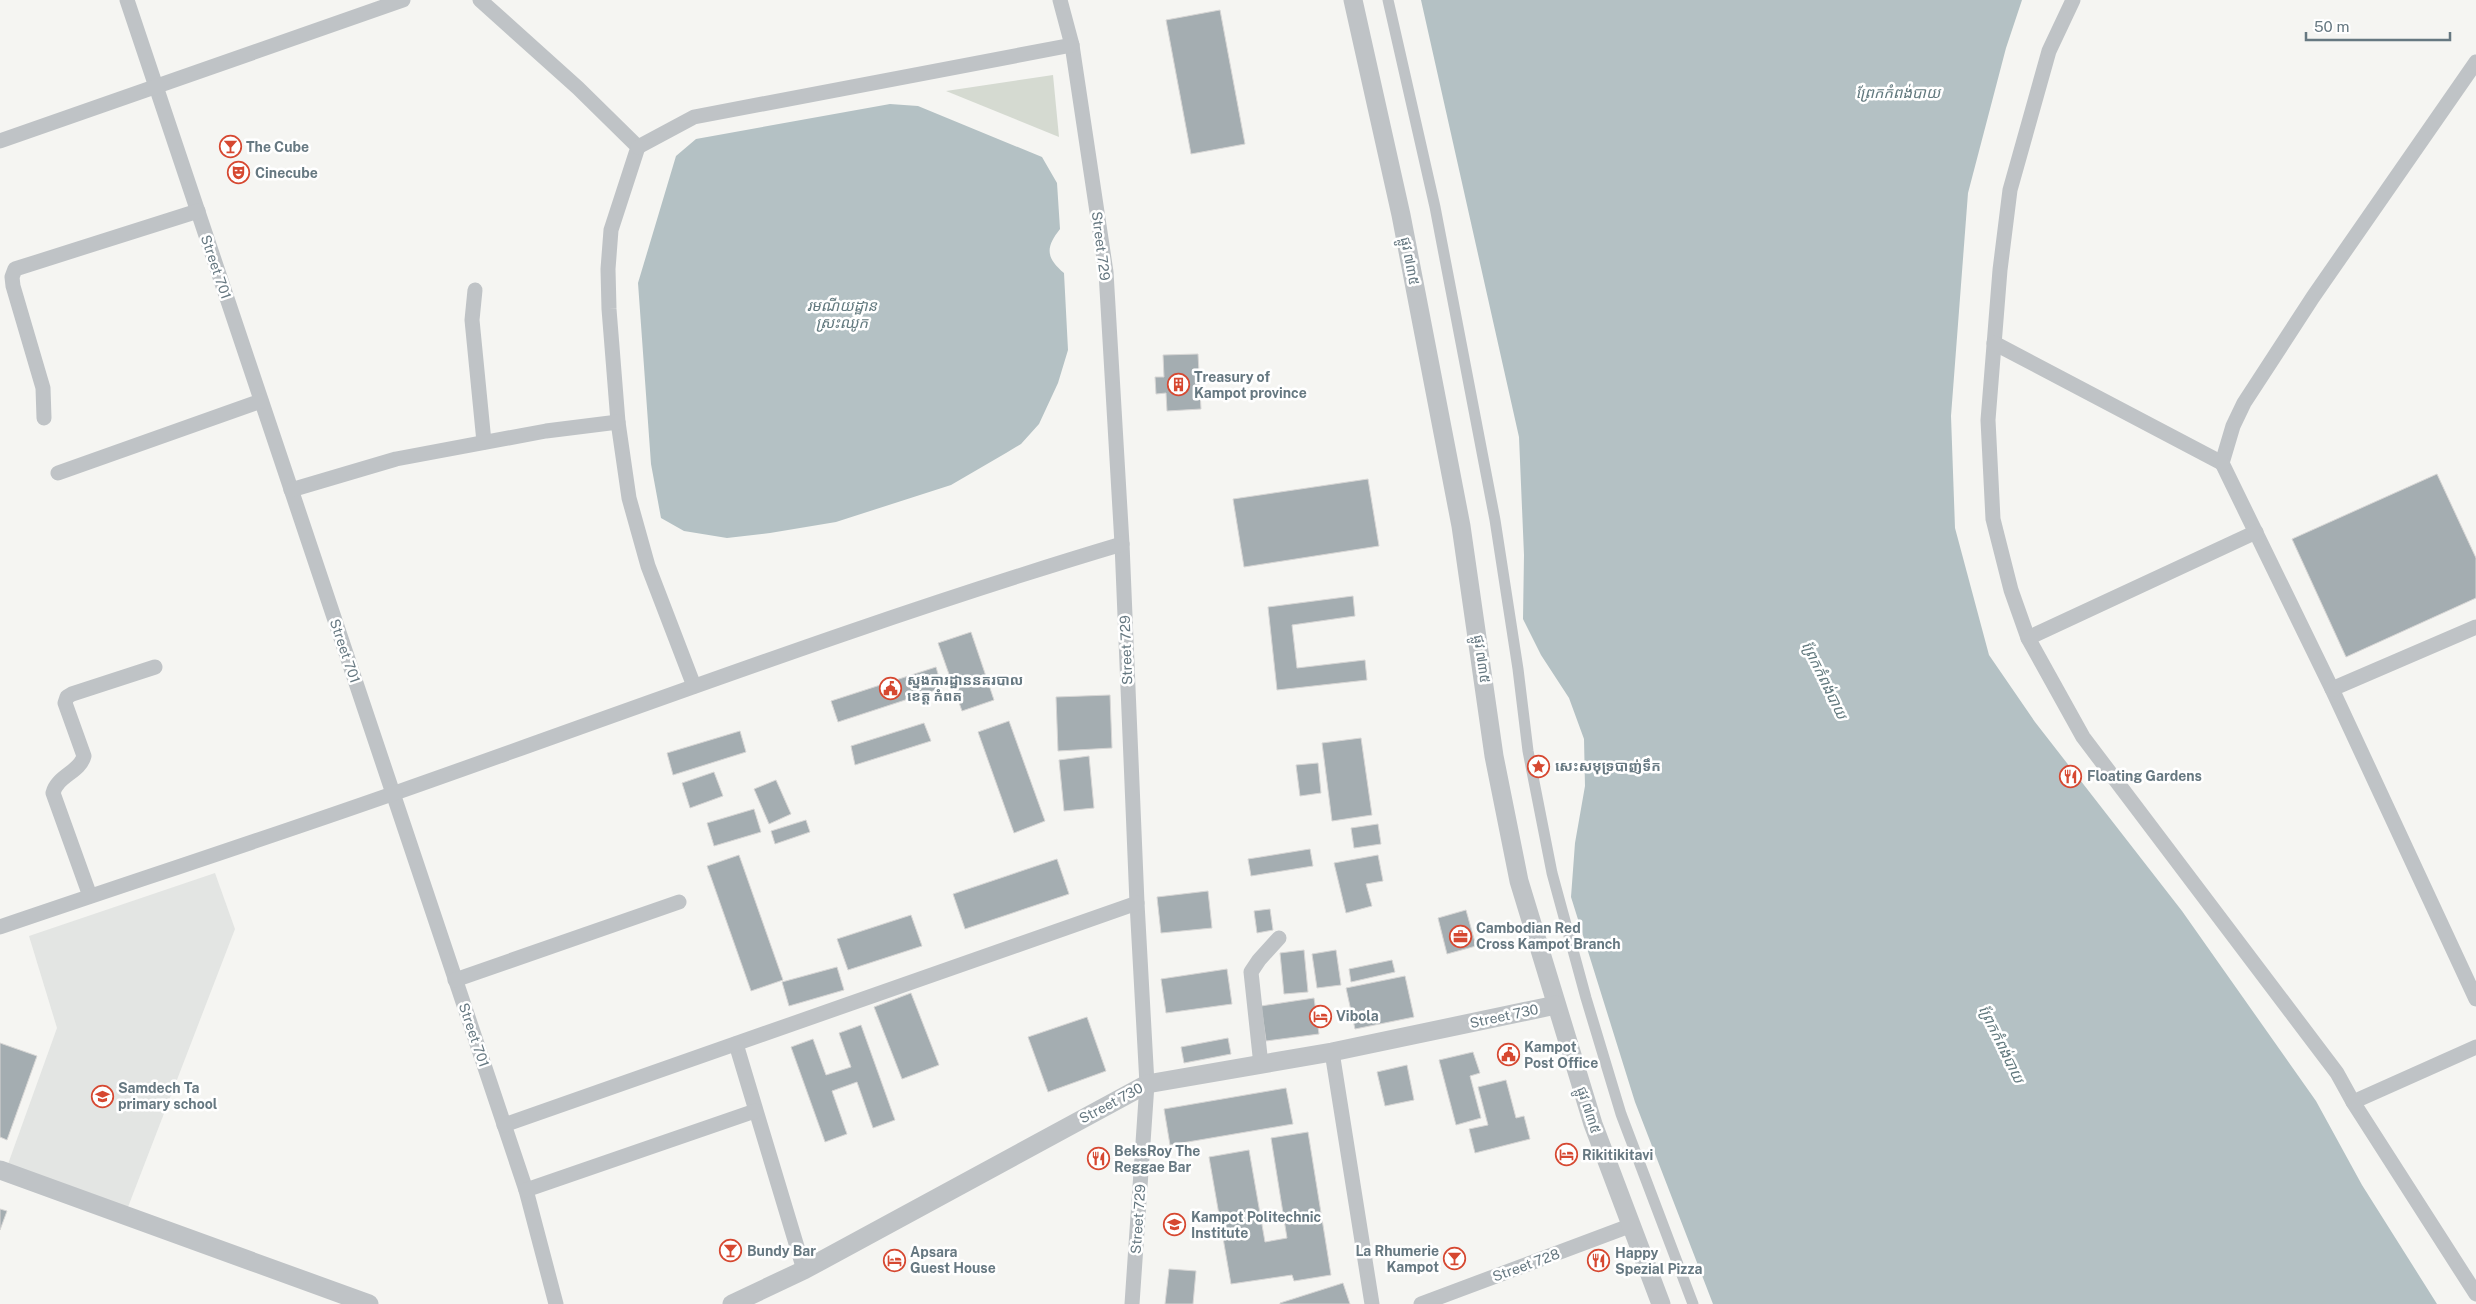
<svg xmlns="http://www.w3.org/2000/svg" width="2476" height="1304" font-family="'Public Sans','Noto Sans Khmer',sans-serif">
  <rect width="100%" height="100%" fill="#f5f5f2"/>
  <path fill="#e3e5e3" d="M215 873 235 929 128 1207 8 1164 57 1028 29 936Z"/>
  <path fill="#d5dad1" d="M1053 75 1059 137 946 91Z"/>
  <g fill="#b4c1c4">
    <path d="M1421 0H2022L2006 48 1968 193 1951 416 1955 528 1989 655 2035 722 2182 911 2316 1101 2362 1185 2437 1304H1713L1635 1102 1571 897 1575 843 1585 786 1584 739 1569 698 1541 655 1523 619 1524 555 1519 437Z"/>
    <path d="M890 104 918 106 1042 157 1057 183 1060 229C1046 247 1045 257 1064 273L1068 350 1058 383 1039 424 1021 444 1006 453 951 485 836 522 770 533 727 538 684 531 661 518 651 464 638 283 676 156 696 139Z"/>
  </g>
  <g fill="#a4adb1" stroke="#d7d6d5">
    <path d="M1220 10 1245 144 1191 154 1166 20Z"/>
    <path d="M1198 354 1201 409 1167 411 1166 393 1156 394 1155 377H1164L1163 355Z"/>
    <path d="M2437 474 2476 558V598L2346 657 2292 539Z"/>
    <path d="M1368 479 1379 546 1244 567 1233 499Z"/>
    <path d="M1353 596 1355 616 1292 625 1297 668 1365 660 1367 680 1277 690 1268 607Z"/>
    <path d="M971 632 994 700 962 711 938 643Z"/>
    <path d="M936 667 942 688 838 722 831 701Z"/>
    <path d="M1110 695 1112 748 1058 751 1056 697Z"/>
    <path d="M1009 721 1045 821 1014 833 978 732Z"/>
    <path d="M924 723 931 741 855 765 851 746Z"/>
    <path d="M740 731 746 752 673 775 667 753Z"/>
    <path d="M1361 738 1372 815 1332 821 1322 743Z"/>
    <path d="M1089 756 1094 808 1064 811 1059 760Z"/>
    <path d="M1318 763 1321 793 1300 796 1296 765Z"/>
    <path d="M714 772 723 796 690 808 682 783Z"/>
    <path d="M776 780 791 814 769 824 754 789Z"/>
    <path d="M754 809 761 832 714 846 707 823Z"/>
    <path d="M806 820 810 832 775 844 771 831Z"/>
    <path d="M1378 824 1381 844 1354 848 1351 828Z"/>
    <path d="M1310 849 1313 866 1251 876 1248 859Z"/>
    <path d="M739 855 783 980 751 991 707 866Z"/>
    <path d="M1378 855 1383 881 1366 884 1372 906 1346 913 1334 863Z"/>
    <path d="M1057 859 1069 894 965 929 953 894Z"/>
    <path d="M1208 891 1212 928 1161 933 1157 897Z"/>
    <path d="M1270 909 1273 930 1257 933 1254 911Z"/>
    <path d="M1466 910 1476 946 1447 954 1438 918Z"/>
    <path d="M911 915 922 946 848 970 837 939Z"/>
    <path d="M1304 950 1308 992 1284 994 1280 953Z"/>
    <path d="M1336 950 1341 985 1317 988 1312 954Z"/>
    <path d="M1392 960 1395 972 1351 982 1349 969Z"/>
    <path d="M837 967 844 990 789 1006 782 982Z"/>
    <path d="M1227 969 1232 1004 1166 1013 1161 979Z"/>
    <path d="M1405 976 1414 1017 1355 1029 1346 988Z"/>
    <path d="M911 993 939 1065 902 1079 874 1007Z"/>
    <path d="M1314 998 1319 1034 1266 1041 1261 1006Z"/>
    <path d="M1087 1017 1106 1071 1048 1092 1028 1037Z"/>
    <path d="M861 1025 895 1120 873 1128 857 1082 832 1091 847 1134 825 1142 791 1047 813 1039 826 1075 851 1067 839 1033Z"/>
    <path d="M1228 1038 1231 1054 1184 1063 1181 1047Z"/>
    <path d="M0 1043 37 1056 7 1140 0 1137Z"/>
    <path d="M1473 1052 1480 1073 1470 1076 1481 1118 1456 1125 1439 1060Z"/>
    <path d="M1407 1065 1414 1100 1385 1106 1377 1072Z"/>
    <path d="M1506 1080 1516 1118 1524 1116 1530 1139 1475 1153 1469 1129 1488 1125 1478 1087Z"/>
    <path d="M1286 1088 1293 1124 1170 1145 1164 1109Z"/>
    <path d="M1308 1132 1331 1275 1294 1281 1292 1275 1231 1284 1209 1157 1249 1150 1265 1242 1287 1238 1271 1138Z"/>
    <path d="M0 1209 7 1211 0 1230Z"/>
    <path d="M1169 1269 1196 1271 1193 1304H1165Z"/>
    <path d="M1343 1283 1350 1304H1280V1303Z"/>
  </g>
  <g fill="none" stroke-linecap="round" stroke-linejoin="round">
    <path stroke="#bfc3c6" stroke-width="11" d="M1388 0 1435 207 1495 520 1518 669 1528 751 1552 873 1586 998 1621 1114 1693 1304"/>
    <g stroke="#bfc3c6" stroke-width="15">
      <path d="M127 0 526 1190 556 1304"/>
      <path d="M480 0 578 88 638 147 611 230 608 269 609 309 618 422 629 498 648 566 694 686"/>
      <path d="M1060 0 1072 45 1106 272 1122 544 1137 903 1147 1084 1132 1304"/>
      <path d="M2073 0 2049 51 2010 190 2000 270 1988 420 1993 519 2011 590 2028 638 2083 737 2337 1073 2353 1102 2476 1047"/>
      <path d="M2476 62 2313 297 2244 403 2233 426 2222 463 2332 689 2476 999"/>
      <path d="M0 141 403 0"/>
      <path d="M638 147 694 117 1072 45"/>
      <path d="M475 290 472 320 484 442"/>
      <path d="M1994 343 2222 463"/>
      <path d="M44 418 43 388 13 286 12 277 15 269 198 211"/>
      <path d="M58 473 261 401"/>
      <path d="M291 490 396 459 546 431 618 422"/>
      <path d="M2028 638 2256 532"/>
      <path d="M2332 689 2476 627"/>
      <path d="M90 896 53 793C57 776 80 772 84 756L65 703 67 697 72 694 155 667"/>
      <path d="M0 927C132 882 264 839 395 793 637 708 877 617 1122 544"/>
      <path d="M455 980 679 902"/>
      <path d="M736 1044 804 1270"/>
      <path d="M1332 1052 1372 1304"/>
      <path d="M1261 1065 1251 972 1259 960 1279 938"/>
      <path d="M2353 1102 2476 1294"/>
      <path d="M504 1125 1137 903"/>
      <path d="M526 1190 755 1111"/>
      <path d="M1421 1304 1632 1225"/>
    </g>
    <g stroke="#bfc3c6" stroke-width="19">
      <path d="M1353 0 1401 215 1461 526 1494 756 1519 881 1593 1124 1661 1304"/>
      <path d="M0 1170 369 1304"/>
      <path d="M732 1304 804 1270 1147 1084 1332 1052 1556 1005"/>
    </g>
  </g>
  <defs>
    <symbol id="bar-ring" viewBox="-11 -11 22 22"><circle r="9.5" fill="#fff" stroke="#d64831" stroke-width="1.5"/><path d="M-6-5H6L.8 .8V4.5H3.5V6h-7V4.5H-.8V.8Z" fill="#d64831"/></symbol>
    <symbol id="theatre-ring" viewBox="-11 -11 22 22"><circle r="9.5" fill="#fff" stroke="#d64831" stroke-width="1.5"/><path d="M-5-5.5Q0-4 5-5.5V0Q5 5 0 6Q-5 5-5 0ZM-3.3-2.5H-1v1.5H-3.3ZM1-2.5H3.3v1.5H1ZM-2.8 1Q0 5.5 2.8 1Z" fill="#d64831"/></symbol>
    <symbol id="building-ring" viewBox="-11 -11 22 22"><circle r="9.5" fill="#fff" stroke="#d64831" stroke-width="1.5"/><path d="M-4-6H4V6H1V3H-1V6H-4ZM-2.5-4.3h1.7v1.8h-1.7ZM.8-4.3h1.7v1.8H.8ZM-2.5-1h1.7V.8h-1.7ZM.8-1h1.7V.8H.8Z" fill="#d64831"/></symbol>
    <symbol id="civic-ring" viewBox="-11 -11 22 22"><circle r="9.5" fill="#fff" stroke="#d64831" stroke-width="1.5"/><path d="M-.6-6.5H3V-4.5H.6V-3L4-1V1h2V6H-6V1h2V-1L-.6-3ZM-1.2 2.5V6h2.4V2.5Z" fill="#d64831"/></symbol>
    <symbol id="sight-ring" viewBox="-11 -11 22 22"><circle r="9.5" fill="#fff" stroke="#d64831" stroke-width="1.5"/><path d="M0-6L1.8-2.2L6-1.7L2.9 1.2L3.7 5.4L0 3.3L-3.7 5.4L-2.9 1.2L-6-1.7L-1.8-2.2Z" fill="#d64831"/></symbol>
    <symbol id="restaurant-ring" viewBox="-11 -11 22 22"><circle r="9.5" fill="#fff" stroke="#d64831" stroke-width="1.5"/><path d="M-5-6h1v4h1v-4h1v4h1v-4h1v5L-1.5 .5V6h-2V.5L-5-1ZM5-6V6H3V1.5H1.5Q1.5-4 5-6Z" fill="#d64831"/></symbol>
    <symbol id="office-ring" viewBox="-11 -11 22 22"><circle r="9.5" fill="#fff" stroke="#d64831" stroke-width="1.5"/><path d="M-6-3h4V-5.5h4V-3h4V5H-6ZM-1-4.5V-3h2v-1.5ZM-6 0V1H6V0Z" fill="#d64831"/></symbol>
    <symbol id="hotel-ring" viewBox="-11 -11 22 22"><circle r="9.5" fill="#fff" stroke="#d64831" stroke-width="1.5"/><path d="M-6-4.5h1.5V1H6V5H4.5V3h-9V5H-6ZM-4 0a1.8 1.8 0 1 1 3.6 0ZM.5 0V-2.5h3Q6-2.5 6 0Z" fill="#d64831"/></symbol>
    <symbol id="school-ring" viewBox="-11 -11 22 22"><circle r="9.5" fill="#fff" stroke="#d64831" stroke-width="1.5"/><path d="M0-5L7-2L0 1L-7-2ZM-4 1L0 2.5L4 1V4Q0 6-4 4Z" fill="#d64831"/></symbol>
    <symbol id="university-ring" viewBox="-11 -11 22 22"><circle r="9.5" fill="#fff" stroke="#d64831" stroke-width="1.5"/><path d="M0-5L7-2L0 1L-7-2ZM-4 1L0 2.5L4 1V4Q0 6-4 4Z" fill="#d64831"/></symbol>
  </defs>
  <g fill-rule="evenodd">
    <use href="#bar-ring" x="218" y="134" width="25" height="25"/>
    <use href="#theatre-ring" x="226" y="160" width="25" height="25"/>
    <use href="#building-ring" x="1166" y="372" width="25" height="25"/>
    <use href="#civic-ring" x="878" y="676" width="25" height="25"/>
    <use href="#sight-ring" x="1526" y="754" width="25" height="25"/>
    <use href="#restaurant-ring" x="2058" y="764" width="25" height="25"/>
    <use href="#office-ring" x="1448" y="924" width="25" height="25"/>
    <use href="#hotel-ring" x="1308" y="1004" width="25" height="25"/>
    <use href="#civic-ring" x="1496" y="1042" width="25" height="25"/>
    <use href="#school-ring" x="90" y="1084" width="25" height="25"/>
    <use href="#hotel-ring" x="1554" y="1142" width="25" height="25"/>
    <use href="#restaurant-ring" x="1086" y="1146" width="25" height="25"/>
    <use href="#university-ring" x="1162" y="1212" width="25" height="25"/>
    <use href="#bar-ring" x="718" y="1238" width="25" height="25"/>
    <use href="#bar-ring" x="1442" y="1246" width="25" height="25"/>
    <use href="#hotel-ring" x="882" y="1248" width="25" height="25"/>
    <use href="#restaurant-ring" x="1586" y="1248" width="25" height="25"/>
  </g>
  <g text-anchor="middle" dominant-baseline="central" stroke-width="5" stroke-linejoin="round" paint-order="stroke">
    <g font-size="14" font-weight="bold" fill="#667881" stroke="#fff" text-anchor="start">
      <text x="246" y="147">The Cube</text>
      <text x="255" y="173">Cinecube</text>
      <text x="1194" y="377">Treasury of<tspan x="1194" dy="16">Kampot province</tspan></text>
      <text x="907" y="680">ស្នងការដ្ឋាននគរបាល<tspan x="907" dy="16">ខេត្ត កំពត</tspan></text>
      <text x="1555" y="766">សេះសមុទ្របាញ់ទឹក</text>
      <text x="2087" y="776">Floating Gardens</text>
      <text x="1476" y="928">Cambodian Red<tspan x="1476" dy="16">Cross Kampot Branch</tspan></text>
      <text x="1336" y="1016">Vibola</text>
      <text x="1524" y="1047">Kampot<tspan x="1524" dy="16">Post Office</tspan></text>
      <text x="118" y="1088">Samdech Ta<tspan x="118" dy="16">primary school</tspan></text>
      <text x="1114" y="1151">BeksRoy The<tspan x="1114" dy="16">Reggae Bar</tspan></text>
      <text x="1582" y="1155">Rikitikitavi</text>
      <text x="1191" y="1217">Kampot Politechnic<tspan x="1191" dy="16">Institute</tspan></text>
      <text x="747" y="1251">Bundy Bar</text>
      <text x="1439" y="1251" text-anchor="end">La Rhumerie<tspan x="1439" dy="16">Kampot</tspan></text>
      <text x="910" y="1252">Apsara<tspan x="910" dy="16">Guest House</tspan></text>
      <text x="1615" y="1253">Happy<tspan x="1615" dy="16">Spezial Pizza</tspan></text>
    </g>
    <g font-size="14" fill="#667881" stroke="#fff">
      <text transform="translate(1101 246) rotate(83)">Street 729</text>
      <text transform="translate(1410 261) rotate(79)">ផ្លូវ ៧៣៥</text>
      <text transform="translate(216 267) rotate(71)">Street 701</text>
      <text transform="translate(1126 650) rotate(-92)">Street 729</text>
      <text transform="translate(345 651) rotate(71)">Street 701</text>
      <text transform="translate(1482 659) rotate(82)">ផ្លូវ ៧៣៥</text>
      <text transform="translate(1504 1016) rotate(-12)">Street 730</text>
      <text transform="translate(474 1035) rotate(71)">Street 701</text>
      <text transform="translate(1111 1103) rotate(-28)">Street 730</text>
      <text transform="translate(1589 1110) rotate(72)">ផ្លូវ ៧៣៥</text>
      <text transform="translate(1138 1219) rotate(-86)">Street 729</text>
      <text transform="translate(1526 1265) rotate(-20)">Street 728</text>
    </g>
    <g font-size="15" font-style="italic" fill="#62797e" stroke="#fff">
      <text x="1898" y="92">ព្រែកកំពង់បាយ</text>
      <text x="842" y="305">រមណីយដ្ឋាន<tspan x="842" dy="17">ស្រះឈូក</tspan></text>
      <text transform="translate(1825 680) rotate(64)">ព្រែកកំពង់បាយ</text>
      <text transform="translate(2002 1044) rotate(64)">ព្រែកកំពង់បាយ</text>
    </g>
  </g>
  <path d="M2306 32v8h144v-8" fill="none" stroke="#667881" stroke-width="2.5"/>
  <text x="2314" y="32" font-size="15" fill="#667881" stroke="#ffffff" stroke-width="4" paint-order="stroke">50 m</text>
</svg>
